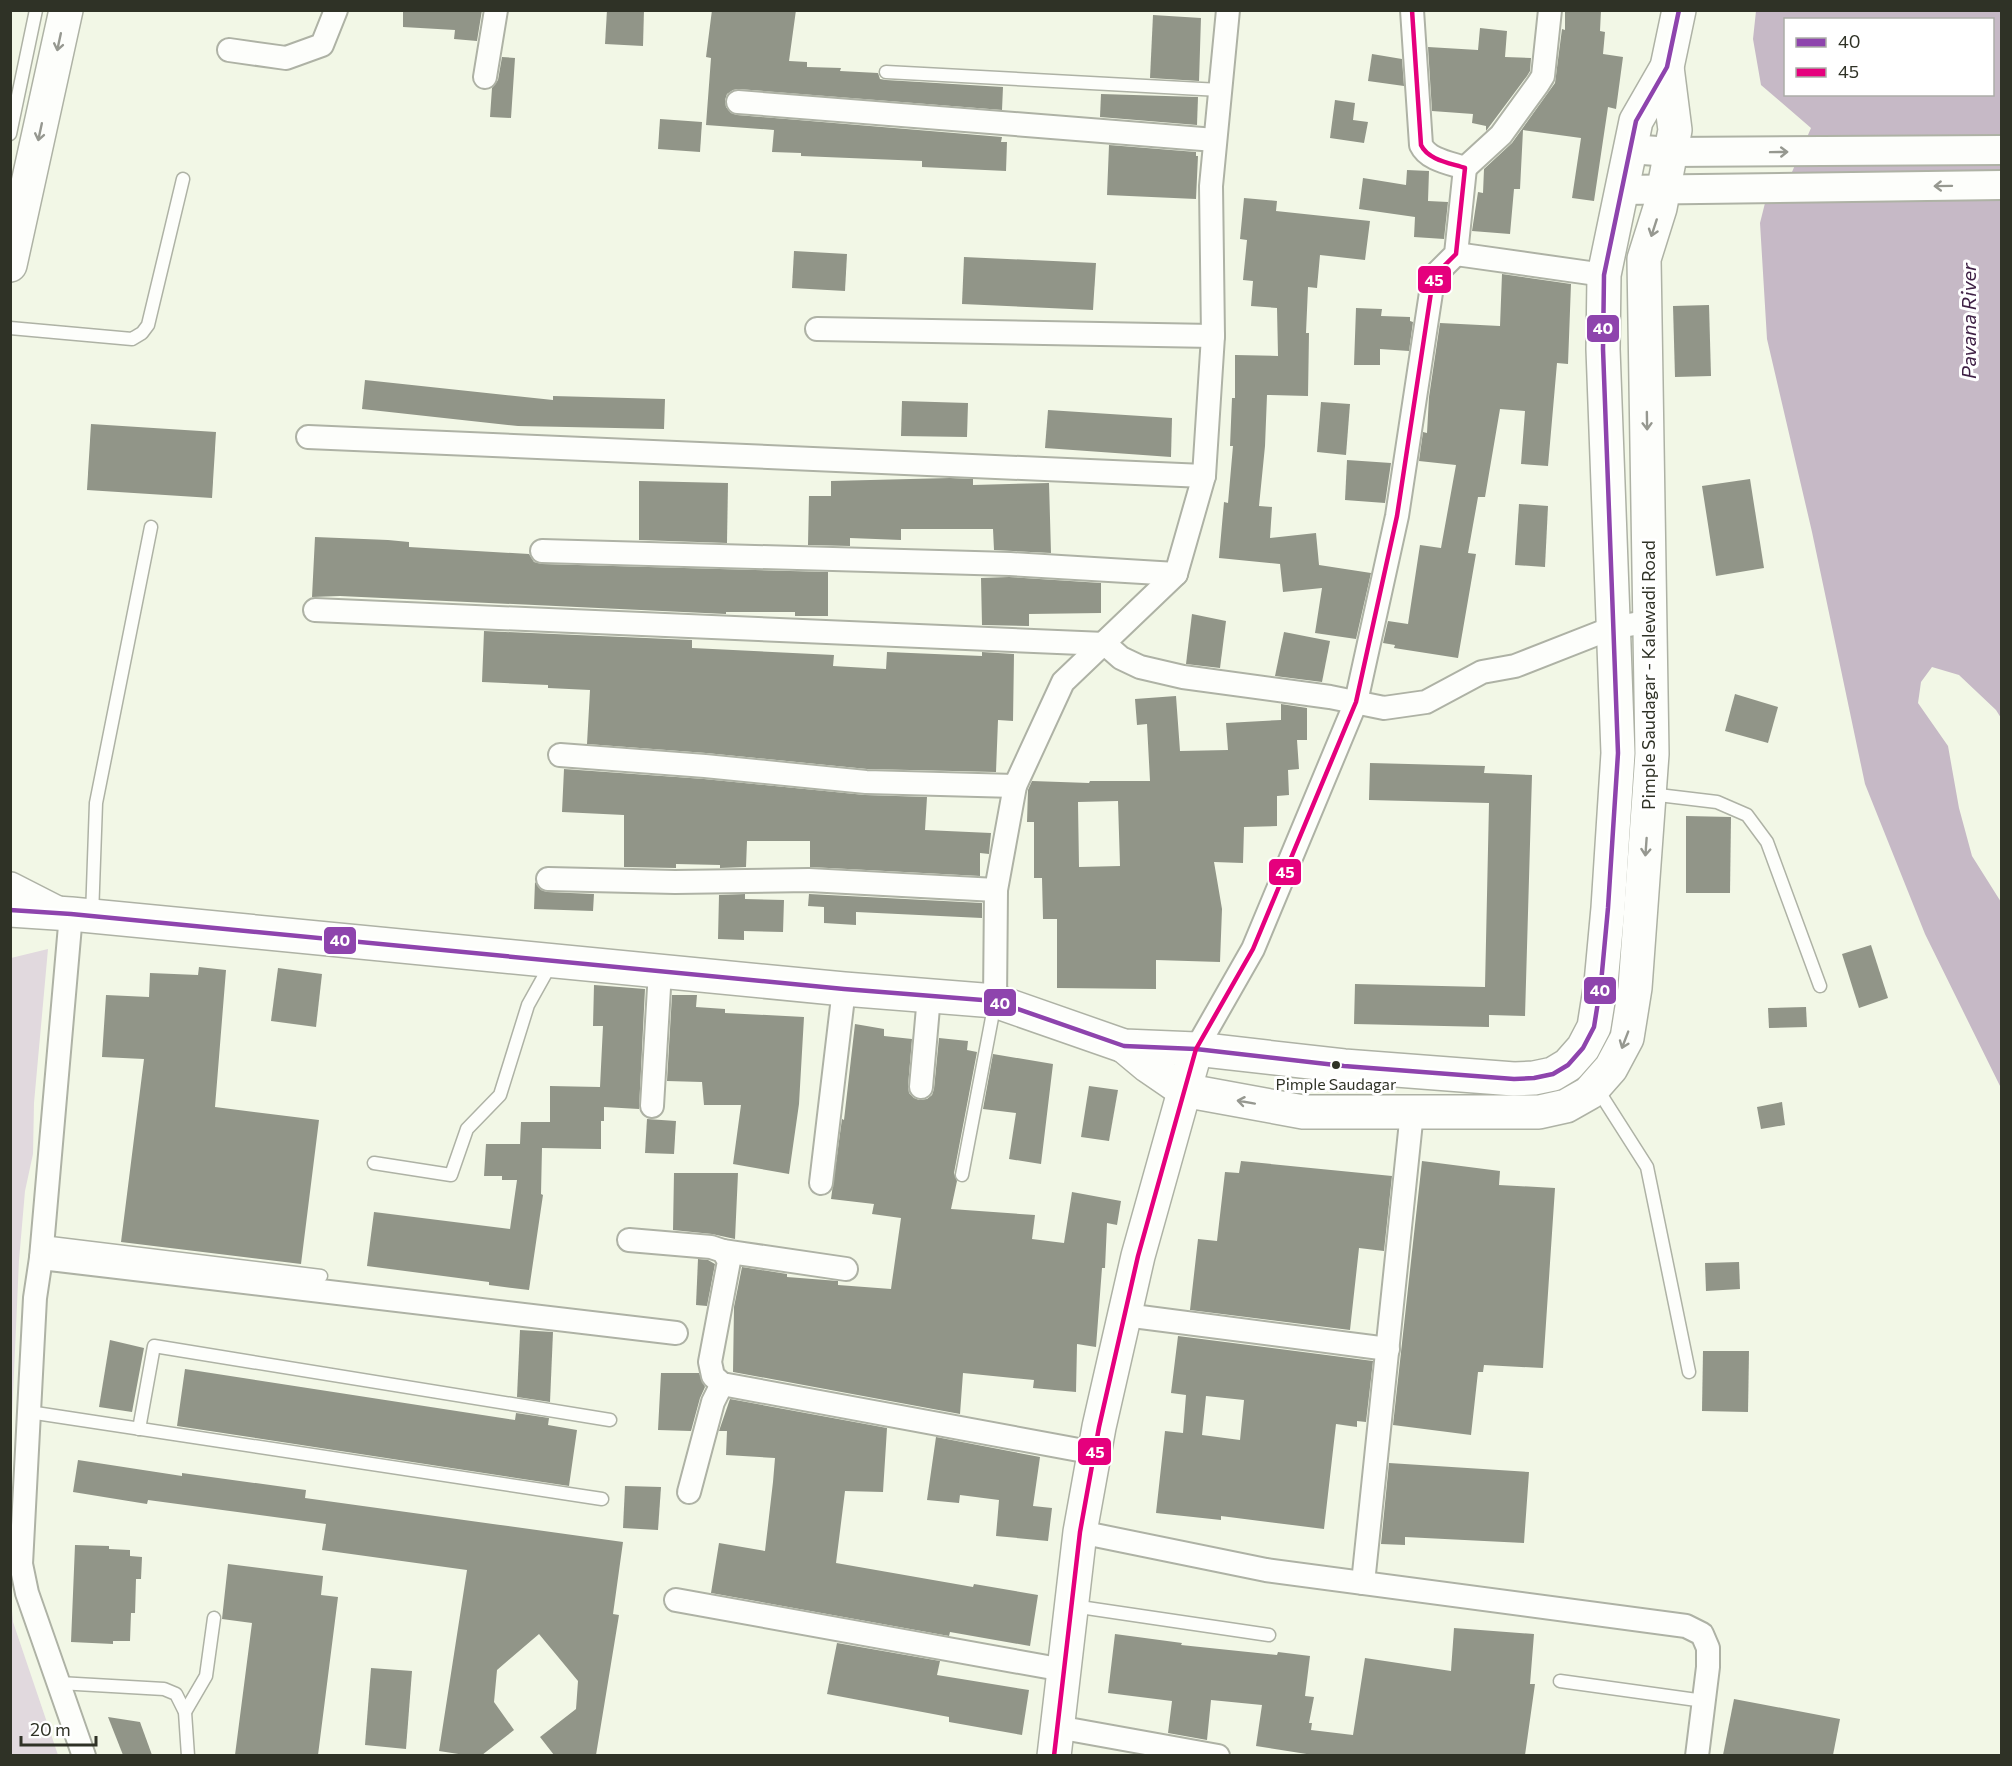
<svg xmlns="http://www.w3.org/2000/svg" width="2012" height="1766" font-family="Commissioner,sans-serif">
  <rect width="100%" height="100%" fill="#f2f7e6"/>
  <g fill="#e1d9de">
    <path d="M48 949 34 1103 33 1154 25 1191 19 1260 11 1440V958Z"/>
    <path d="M11 1598 13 1622 58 1755H11Z"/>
  </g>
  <path fill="#c6b9c6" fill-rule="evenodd" d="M1756 11H2001V718L1996 710 1959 675 1932 667 1921 682 1918 703 1948 746 1959 808 1972 856 2001 902V1088L1925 934 1865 784 1812 532 1767 339 1760 223 1770 183 1792 172 1811 128 1761 85 1753 39ZM1786 20H1992V94H1786Z"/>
  <g fill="#919588" fill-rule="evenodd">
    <path d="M403 10H482L477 41 454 39 455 30 403 27Z"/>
    <path d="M607 10H644L643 46 605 44Z"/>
    <path d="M712 10H796L789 61 807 62V67L841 68 840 71 878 73 880 79 886 80 1003 87 1002 110 738 89 733 90 727 94 725 100 726 107 731 113 737 115 1002 137 1001 142H1007L1006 171 922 167V161L801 156V153L772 152 774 130 706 125 711 58 706 57Z"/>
    <path d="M1565 10H1601L1600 31 1605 32 1603 54 1623 57 1616 109 1608 107 1594 201 1572 198 1581 138 1523 130 1520 189H1514L1510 234 1472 231 1478 192 1483 193 1484 169 1512 143 1555 83 1562 29 1565 30Z"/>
    <path d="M1153 15 1201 18 1199 81 1150 78Z"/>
    <path d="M1480 28 1507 31 1505 57 1531 58 1530 71 1527 76 1486 131V126L1472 123 1473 114 1432 111 1428 47 1478 50Z"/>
    <path d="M1372 54 1402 59 1404 86 1368 81Z"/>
    <path d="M502 57 515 58 511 118 490 117 492 88 498 80Z"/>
    <path d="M1101 94 1198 97 1197 125 1100 117Z"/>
    <path d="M1335 100 1355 103 1353 120 1368 122 1364 143 1330 138Z"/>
    <path d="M660 119 702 122 700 152 658 149Z"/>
    <path d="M1109 145 1196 152V156H1198L1196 199 1107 195Z"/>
    <path d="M1407 170 1429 171 1428 201 1448 202 1444 239 1414 237 1415 217 1359 209 1363 178 1406 185Z"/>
    <path d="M1244 198 1277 201 1276 211 1370 221 1365 260 1320 255 1317 288 1308 287 1306 333H1309L1308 396 1267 395 1265 446 1259 506 1272 507 1270 538 1316 533 1319 565 1371 573 1356 639 1315 633 1322 588 1283 592 1280 564 1219 558 1224 502 1228 503 1233 446H1230L1232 398H1235V355L1278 356 1277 308 1251 306 1253 281 1243 280 1247 240 1240 239Z"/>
    <path d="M794 251 847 254 845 291 792 288Z"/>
    <path d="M964 257 1096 263 1093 310 962 304Z"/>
    <path d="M1502 274 1571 284 1568 364 1557 363 1548 466 1521 464 1525 411 1500 409 1485 497H1478L1468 553 1476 554 1458 658 1394 648 1395 645 1383 643 1388 621 1408 624 1420 545 1441 548 1456 465 1419 461 1423 432 1427 433 1429 397 1440 323 1500 326Z"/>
    <path d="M1709 305 1711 376 1675 377 1673 306Z"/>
    <path d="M1356 308 1382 309 1381 316 1410 317V321L1413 322 1409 351 1380 349V365H1354Z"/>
    <path d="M365 380 553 400V396L665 399 664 429 518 426 362 409Z"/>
    <path d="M902 401 968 403 967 437 901 436Z"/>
    <path d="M1321 402 1350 404 1346 455 1317 452Z"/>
    <path d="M1048 410 1172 418 1171 457 1045 448Z"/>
    <path d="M91 424 216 432 212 498 87 490Z"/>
    <path d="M1347 460 1391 463 1385 503 1345 500Z"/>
    <path d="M950 478 973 479V485L1049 483 1051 553 994 550 993 529H901V540L850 538V546L808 545 809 496H831V481Z"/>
    <path d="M1750 479 1764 568 1716 576 1702 486Z"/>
    <path d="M639 481 728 483 727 543 639 540Z"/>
    <path d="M1519 504 1548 506 1545 567 1515 565Z"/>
    <path d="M315 537 388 540 409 542V547L529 554 534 562 542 564 828 572V616H795V612H726V614L340 596 312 597Z"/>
    <path d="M1009 577 1101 583V613L1029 614V626L982 625 981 578Z"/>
    <path d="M1192 614 1226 621 1220 668 1186 664Z"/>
    <path d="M484 631 692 640V648L834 655 833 666 886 669 887 652 982 656V652L1014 654 1013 721 998 720 996 772 867 769 706 753 587 744 590 690 548 688V685L482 682Z"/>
    <path d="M1284 632 1330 641 1322 682 1275 676Z"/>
    <path d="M1735 694 1778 707 1768 743 1725 731Z"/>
    <path d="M1176 696 1180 751 1228 750 1226 723 1281 720V704L1307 708V740H1297L1299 769 1288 770 1289 795 1277 796V826L1244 827 1243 863 1214 862 1222 909 1220 962 1156 960V989L1057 988V919H1043L1042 878H1034V822H1027L1028 790 1032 781 1089 783 1090 781H1150L1147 724 1137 725 1135 699ZM1118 801 1120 866 1079 867 1078 802Z"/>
    <path d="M1370 763 1485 766 1484 773 1532 775 1525 1016 1489 1015V1027L1354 1024 1355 984 1485 987 1489 803 1369 800Z"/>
    <path d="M564 769 704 779 865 795 927 797 925 830 991 833 989 854 980 853V876L810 867V841H747L746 867 720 868V865L676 864V868L624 867V815L562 812Z"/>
    <path d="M1686 816 1731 817 1730 893H1686Z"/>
    <path d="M535 882 541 890 547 892 594 894 593 911 534 909Z"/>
    <path d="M745 894V899L784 900 783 932 744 931V940L718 939 719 895Z"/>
    <path d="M809 894 982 903V918L856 912V925L824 923V907L808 906Z"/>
    <path d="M1871 945 1888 998 1859 1008 1842 954Z"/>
    <path d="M199 967 226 970 215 1107 319 1120 301 1264 121 1242 144 1059 102 1057 106 995 149 997 150 973 198 975Z"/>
    <path d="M278 968 322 974 316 1027 271 1021Z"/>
    <path d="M594 985 645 989 639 1109 604 1107V1121H601V1149L542 1148 541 1194 543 1195 529 1290 489 1285V1282L367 1266 374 1212 510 1229 517 1180H502V1176H484L486 1144H520L521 1122H550V1086L600 1087 603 1026H593Z"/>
    <path d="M672 995H697L696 1007 725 1009V1013L804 1017 799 1104 789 1174 733 1164 741 1105H704L702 1082 667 1081Z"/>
    <path d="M1806 1007 1807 1027 1769 1028 1768 1008Z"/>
    <path d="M855 1024 884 1029V1036L912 1039 908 1086 909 1093 914 1098 919 1100 927 1099 932 1095 934 1089 939 1038 968 1041 967 1050 977 1052 954 1173 957 1181 951 1209 1035 1215 1032 1239 1064 1243 1072 1192 1121 1201 1117 1225 1107 1223 1105 1268H1102L1096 1347 1077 1344 1076 1392 1033 1388 1034 1380 963 1373 960 1414 733 1372 734 1307 742 1267 787 1274V1277L838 1281V1285L891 1289 901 1218 872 1214 874 1204 831 1199 842 1119 844 1120Z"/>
    <path d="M993 1054 1053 1064 1041 1164 1009 1159 1016 1113 983 1109Z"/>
    <path d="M1089 1086 1118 1090 1109 1141 1081 1137Z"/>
    <path d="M1782 1102 1785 1125 1761 1129 1757 1107Z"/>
    <path d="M647 1119 676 1121 674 1154 645 1153Z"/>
    <path d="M1241 1161 1392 1176 1384 1251 1359 1248 1350 1330 1190 1310 1198 1239 1217 1241 1225 1172 1239 1173Z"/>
    <path d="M1422 1161 1500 1171 1499 1185 1555 1188 1543 1368 1484 1365 1483 1372H1478L1471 1435 1393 1425Z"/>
    <path d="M674 1173H738L735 1239 712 1234 673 1230Z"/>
    <path d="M698 1259 708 1260 715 1264 707 1306 696 1305Z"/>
    <path d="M1739 1262 1740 1289 1706 1291 1705 1263Z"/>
    <path d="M520 1330 553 1332 550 1402 517 1397Z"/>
    <path d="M1178 1336 1373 1361 1366 1422 1357 1421V1427L1336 1424 1324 1529 1221 1516V1520L1156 1513 1165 1431 1183 1433 1186 1395 1171 1393ZM1206 1396 1244 1400 1240 1440 1202 1435Z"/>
    <path d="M110 1340 144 1348 132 1412 99 1407Z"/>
    <path d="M1703 1351H1749L1748 1412 1702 1411Z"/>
    <path d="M185 1369 515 1420 516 1413 549 1418 548 1425 577 1430 569 1486 177 1426Z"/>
    <path d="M661 1373H699L705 1387 700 1398 691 1431 658 1430Z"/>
    <path d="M730 1399 887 1428 883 1492 845 1491 836 1563 973 1587 974 1584 1038 1595 1030 1646 950 1632 949 1636 711 1593 719 1543 765 1551 773 1482 775 1458 726 1455 727 1431H719Z"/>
    <path d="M936 1437 1040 1457 1033 1506 1052 1508 1048 1541 996 1536 999 1500 960 1495 959 1503 927 1500Z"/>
    <path d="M78 1460 182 1476V1473L306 1490 305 1498 623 1542 613 1614 619 1615 596 1755H554L540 1737 576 1709 578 1681 539 1634 497 1670 494 1702 514 1730 482 1755H465L439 1751 467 1570 322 1550 326 1524 148 1500 147 1504 73 1492Z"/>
    <path d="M1389 1463 1529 1472 1524 1543 1405 1537V1545L1381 1544Z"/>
    <path d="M625 1486 661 1487 658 1530 623 1528Z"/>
    <path d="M75 1545 109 1546V1549L130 1550V1556L142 1557 141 1579H136L135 1613H131L130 1641H113V1644L71 1642Z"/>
    <path d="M228 1564 323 1576 321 1595 338 1597 318 1755H235L252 1623 222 1619Z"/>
    <path d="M1454 1628 1534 1634 1530 1684H1535L1525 1755H1313L1256 1746 1262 1705 1211 1700 1207 1740 1168 1733 1172 1701 1108 1693 1115 1634 1182 1643 1181 1645 1277 1655 1278 1652 1310 1656 1305 1696 1314 1697 1309 1723H1312L1311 1730 1353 1735 1365 1658 1451 1671Z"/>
    <path d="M837 1643 940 1661 937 1675 1029 1690 1022 1735 949 1722V1717L827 1694Z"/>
    <path d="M371 1668 412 1671 406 1749 365 1745Z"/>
    <path d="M1734 1699 1840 1719 1833 1755H1723Z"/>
    <path d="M108 1717 140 1722 152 1755H123Z"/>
  </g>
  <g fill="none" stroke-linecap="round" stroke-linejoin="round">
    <defs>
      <g id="service">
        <path d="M886 72 1220 90"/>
        <path d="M10 134 36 10"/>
        <path d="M10 328 132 339 142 333 148 325 183 179"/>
        <path d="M1650 794 1717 802 1747 815 1767 842 1820 986"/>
        <path d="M92 916 96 803 151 527"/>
        <path d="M1596 1087 1647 1167 1689 1372"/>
        <path d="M374 1163 451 1175 467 1129 500 1095 528 1005 552 962"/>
        <path d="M962 1175 995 1002"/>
        <path d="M42 1242 321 1276"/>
        <path d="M29 1412 602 1499"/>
        <path d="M139 1429 154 1346 610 1420"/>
        <path d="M1073 1606 1269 1635"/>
        <path d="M1560 1681 1704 1701"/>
        <path d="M59 1683 164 1689 176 1694 185 1712 188 1756"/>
        <path d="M185 1712 206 1676 214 1618"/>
      </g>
      <g id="minor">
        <path d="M229 50 286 58 322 45 336 10"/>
        <path d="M485 77 496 10"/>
        <path d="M738 102 1215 140"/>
        <path d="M1465 168 1501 135 1538 84 1543 76 1550 10"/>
        <path d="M1456 254 1604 275"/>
        <path d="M817 329 1213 336"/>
        <path d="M308 437 1204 476"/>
        <path d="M542 551 1010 564 1176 574"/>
        <path d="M315 610 1105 644 1121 658 1140 667 1183 677 1330 697 1384 708 1426 702 1482 672 1515 666 1612 628 1651 621"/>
        <path d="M560 755 705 766 866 782 1015 786"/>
        <path d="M548 879 675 882 809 880 996 890"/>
        <path d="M71 914 41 1258 35 1298 21 1564 27 1593 84 1756"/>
        <path d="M995 1001 996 890 1015 786 1063 682 1176 574 1204 476 1213 336 1211 186 1228 10"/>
        <path d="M1196 1049 1253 949 1356 702 1397 516 1432 286 1437 273 1456 254 1465 168C1450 163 1428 160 1421 145L1412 10"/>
        <path d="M921 1087 929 996"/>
        <path d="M652 1106 660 971"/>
        <path d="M821 1183 844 989"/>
        <path d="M629 1240 711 1247 723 1251 729 1261 710 1362 713 1376 722 1384 1095 1453"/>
        <path d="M723 1251 846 1269"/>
        <path d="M41 1258 676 1333"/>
        <path d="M1125 1315 1388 1349"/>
        <path d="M689 1492 713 1402 722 1384"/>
        <path d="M1080 1532 1266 1570 1686 1626 1702 1634 1708 1648V1667L1697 1756"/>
        <path d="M1363 1583 1412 1112"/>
        <path d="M676 1600 1064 1670"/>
        <path d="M1057 1727 1218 1756"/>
      </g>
      <g id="tertiary">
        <path d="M1629 149 1671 152 2002 150"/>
        <path d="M1621 190 2002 185"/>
      </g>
      <g id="secondary">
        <path d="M10 910 71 914 844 989 995 1001 1124 1046 1196 1049 1344 1066 1514 1079 1534 1078 1553 1074 1568 1065 1583 1048 1594 1027 1601 983 1608 908 1618 753 1603 349 1604 275 1636 121 1667 67 1679 10"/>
        <path d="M1124 1046 1148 1066 1183 1090 1303 1112H1539L1566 1106 1589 1093 1611 1068 1627 1038 1635 988 1652 754 1644 259 1660 208 1675 130 1667 67"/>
      </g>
      <g id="primary">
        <path d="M10 265 66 10"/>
        <path d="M10 889 55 912"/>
        <path d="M1054 1756 1080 1532 1099 1427 1138 1256 1196 1049"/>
      </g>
    </defs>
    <use href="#service" stroke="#aeb2a5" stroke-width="15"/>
    <use href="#minor" stroke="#aeb2a5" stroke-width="26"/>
    <use href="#tertiary" stroke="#aeb2a5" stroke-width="32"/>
    <use href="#secondary" stroke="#aeb2a5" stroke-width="36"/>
    <use href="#primary" stroke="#aeb2a5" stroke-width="36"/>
    <use href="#service" stroke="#fdfefb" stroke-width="12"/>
    <use href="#minor" stroke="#fdfefb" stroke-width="22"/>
    <use href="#tertiary" stroke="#fdfefb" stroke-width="28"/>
    <use href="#secondary" stroke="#fdfefb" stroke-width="33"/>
    <use href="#primary" stroke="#fdfefb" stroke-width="33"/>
    <defs>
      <path id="bus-1" d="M10 910 71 914 844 989 995 1001 1124 1046 1196 1049 1344 1066 1514 1079 1534 1078 1553 1074 1568 1065 1583 1048 1594 1027 1601 983 1608 908 1618 753 1603 349 1604 275 1636 121 1667 67 1679 10"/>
      <path id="bus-2" d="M1054 1756 1080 1532 1099 1427 1138 1256 1196 1049 1253 949 1356 702 1397 516 1432 286 1437 273 1456 254 1465 168C1450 163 1428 160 1421 145L1412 10"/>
    </defs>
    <use href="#bus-1" stroke="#fff" stroke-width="9"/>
    <use href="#bus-2" stroke="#fff" stroke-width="9"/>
    <use href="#bus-1" stroke="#8e44ad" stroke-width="4.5"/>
    <use href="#bus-2" stroke="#e5007d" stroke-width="4.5"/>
  </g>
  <defs><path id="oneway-shaft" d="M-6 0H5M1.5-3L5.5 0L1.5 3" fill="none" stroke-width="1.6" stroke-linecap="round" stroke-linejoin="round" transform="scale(1.5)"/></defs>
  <g stroke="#969890">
    <use href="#oneway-shaft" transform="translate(59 42) rotate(102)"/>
    <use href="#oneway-shaft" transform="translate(40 132) rotate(102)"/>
    <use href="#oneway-shaft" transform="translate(1779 152) rotate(-1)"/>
    <use href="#oneway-shaft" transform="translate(1943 186) rotate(179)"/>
    <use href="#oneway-shaft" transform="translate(1654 228) rotate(108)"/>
    <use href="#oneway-shaft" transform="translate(1647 421) rotate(89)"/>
    <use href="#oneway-shaft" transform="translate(1646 847) rotate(94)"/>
    <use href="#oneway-shaft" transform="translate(1625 1040) rotate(111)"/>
    <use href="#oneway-shaft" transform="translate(1246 1102) rotate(-170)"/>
  </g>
  <circle fill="#2f3226" stroke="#fff" stroke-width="2" cx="1336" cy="1065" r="5"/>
  <g text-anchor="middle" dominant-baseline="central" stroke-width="6" stroke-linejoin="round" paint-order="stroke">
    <g font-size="16" fill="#2f3226" stroke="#fff">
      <text x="1336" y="1083">Pimple Saudagar</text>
    </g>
    <g font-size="18" fill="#2f3226" stroke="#fff">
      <text transform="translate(1648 675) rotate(-90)">Pimple Saudagar - Kalewadi Road</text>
    </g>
    <g font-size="20" font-style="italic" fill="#3f2145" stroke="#fff">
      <text transform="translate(1968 321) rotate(-90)">Pavana River</text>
    </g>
  </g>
  <g stroke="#fff" stroke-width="2">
    <rect x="1417" y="265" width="35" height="29" rx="6" fill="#e5007d"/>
    <rect x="1586" y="314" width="34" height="29" rx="6" fill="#8e44ad"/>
    <rect x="1268" y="858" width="34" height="28" rx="6" fill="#e5007d"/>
    <rect x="323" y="926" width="34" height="29" rx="6" fill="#8e44ad"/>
    <rect x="1583" y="976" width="34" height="29" rx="6" fill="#8e44ad"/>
    <rect x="983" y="988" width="34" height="29" rx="6" fill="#8e44ad"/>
    <rect x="1077" y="1437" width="35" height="29" rx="6" fill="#e5007d"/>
  </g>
  <g font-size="16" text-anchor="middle" font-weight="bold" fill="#fff">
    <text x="1434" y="286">45</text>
    <text x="1603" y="334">40</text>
    <text x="1285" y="878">45</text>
    <text x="340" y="946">40</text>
    <text x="1600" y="996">40</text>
    <text x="1000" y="1009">40</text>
    <text x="1095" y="1458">45</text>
  </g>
  <rect width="2012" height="1766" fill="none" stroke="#2f3226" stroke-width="24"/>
  <rect x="1784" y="18" width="210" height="78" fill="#ffffff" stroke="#acada8" stroke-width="1.5"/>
  <rect x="1796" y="38" width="30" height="9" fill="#8e44ad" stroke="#acada8" stroke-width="1.5"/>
  <text x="1838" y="48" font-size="18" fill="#2f3226">40</text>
  <rect x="1796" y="68" width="30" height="9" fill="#e5007d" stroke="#acada8" stroke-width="1.5"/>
  <text x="1838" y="78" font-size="18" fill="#2f3226">45</text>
  <path d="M21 1736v9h75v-9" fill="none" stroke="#2f3226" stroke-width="3"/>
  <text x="30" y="1736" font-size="18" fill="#2f3226" stroke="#ffffff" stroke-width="4.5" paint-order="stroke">20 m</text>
</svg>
